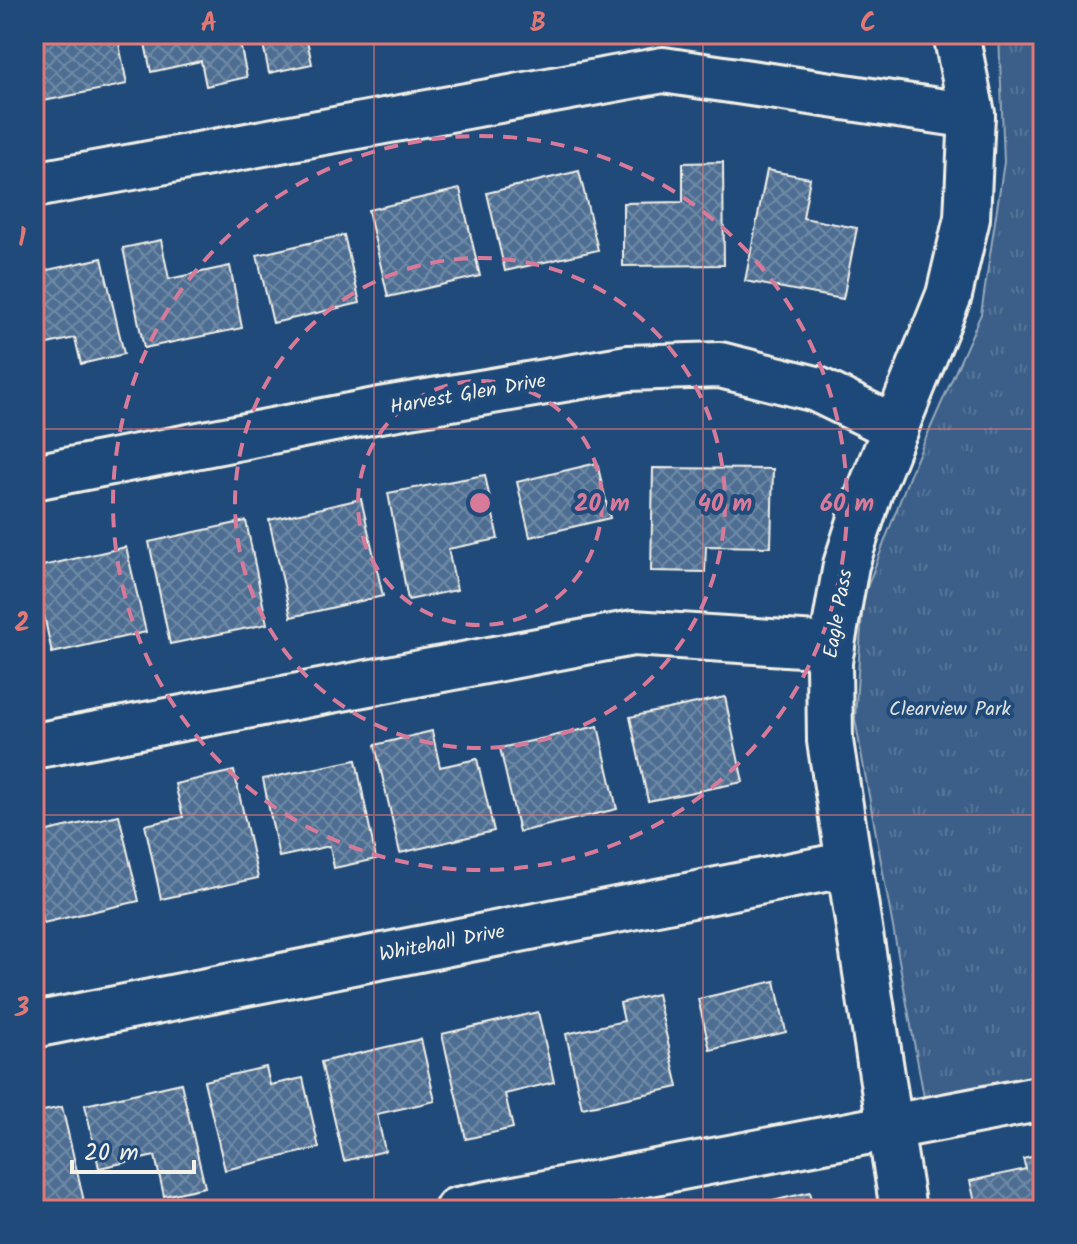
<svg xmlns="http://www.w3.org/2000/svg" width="1077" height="1244" font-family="Kalam,sans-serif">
  <defs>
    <pattern id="grass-tufts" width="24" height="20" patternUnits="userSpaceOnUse" patternTransform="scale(2)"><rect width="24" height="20" fill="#3a5f88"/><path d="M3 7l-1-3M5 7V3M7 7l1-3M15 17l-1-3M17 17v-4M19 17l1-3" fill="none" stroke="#577699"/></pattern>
    <pattern id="building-cross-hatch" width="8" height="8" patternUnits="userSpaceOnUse" patternTransform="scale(2)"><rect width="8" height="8" fill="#4d6e92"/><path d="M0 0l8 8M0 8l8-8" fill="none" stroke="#708aa6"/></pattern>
  </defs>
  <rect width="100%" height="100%" fill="#1f4a7a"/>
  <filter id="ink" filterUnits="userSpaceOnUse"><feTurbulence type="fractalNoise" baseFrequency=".0125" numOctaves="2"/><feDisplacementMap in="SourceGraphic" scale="16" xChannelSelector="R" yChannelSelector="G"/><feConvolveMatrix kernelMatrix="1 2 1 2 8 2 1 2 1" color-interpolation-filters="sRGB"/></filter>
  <g filter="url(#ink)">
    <path fill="url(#grass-tufts)" stroke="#97a8b8" stroke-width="2" d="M999 34H1043V1086L926 1108 855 719 863 598 911 472 981 314 1004 162Z"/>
    <g fill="url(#building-cross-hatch)" stroke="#f4f1e8" stroke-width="2">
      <path d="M34 34H117L127 84 34 103Z"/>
      <path d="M143 34H238L247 77 206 86 201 61 151 72Z"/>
      <path d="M261 34H336L307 40 312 64 269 73Z"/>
      <path d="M723 162 724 265 623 266V203L683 202V163Z"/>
      <path d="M767 170 810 178 803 218 857 228 843 299 745 281Z"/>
      <path d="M579 171 598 250 505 271 487 193Z"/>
      <path d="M460 189 480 276 388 297 368 210Z"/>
      <path d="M344 235 360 303 273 323 257 255Z"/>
      <path d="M161 240 169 279 230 266 242 328 144 348 123 248Z"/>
      <path d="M102 258 124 354 81 364 75 338 34 347V273Z"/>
      <path d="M597 463 610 518 530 537 517 482Z"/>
      <path d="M653 468 773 469 771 547 706 546 705 572 651 571Z"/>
      <path d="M485 475 498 539 448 549 457 590 408 600 388 493Z"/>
      <path d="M361 499 383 596 291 617 269 520Z"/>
      <path d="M246 521 267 624 170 644 149 542Z"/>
      <path d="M126 547 146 632 52 653 34 568Z"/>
      <path d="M725 697 743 782 648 801 630 717Z"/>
      <path d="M598 726 617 809 519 832 500 748Z"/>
      <path d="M432 731 440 767 477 759 494 831 400 853 375 745Z"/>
      <path d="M356 760 376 859 334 868 330 846 279 857 263 779Z"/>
      <path d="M234 771 258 878 161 899 145 825 183 817 175 784Z"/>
      <path d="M119 815 139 901 43 923 34 882V834Z"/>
      <path d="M775 981 786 1032 710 1050 698 999Z"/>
      <path d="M657 994 678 1087 582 1108 566 1034 624 1021 620 1003Z"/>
      <path d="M538 1012 554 1082 505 1094 513 1128 466 1139 442 1034Z"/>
      <path d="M421 1039 435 1101 377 1114 385 1151 344 1161 321 1062Z"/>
      <path d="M266 1067 270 1085 303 1078 319 1148 225 1170 204 1081Z"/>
      <path d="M181 1083 205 1187 164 1196 155 1156 99 1168 85 1105Z"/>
      <path d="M62 1107 86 1210H34V1113Z"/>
      <path d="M1043 1154V1210H977L970 1181 1026 1169 1023 1159Z"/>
      <path d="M810 1192 815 1210H735Z"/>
    </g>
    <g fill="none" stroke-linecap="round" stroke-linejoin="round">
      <defs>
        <g id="minor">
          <path d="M34 185 663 70 972 116"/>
          <path d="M34 477 380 410 628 368 720 365 816 389 896 428"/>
          <path d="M34 746 633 633 832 646"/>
          <path d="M34 1025 849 864"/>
          <path d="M457 1210 1043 1098"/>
          <path d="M903 1210 830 741 829 662 846 565 870 491 949 295 967 218 972 114 956 34"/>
        </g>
      </defs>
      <use href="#minor" stroke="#f4f1e8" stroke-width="50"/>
      <use href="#minor" stroke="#1f4a7a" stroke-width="44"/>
    </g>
  </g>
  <path fill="none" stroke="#e27875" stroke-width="2" stroke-opacity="0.55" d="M374 34V1210M703 34V1210M34 429H1043M34 815H1043"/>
  <g fill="none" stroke="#d87a9a" stroke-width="4" stroke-dasharray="14 10">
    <circle cx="480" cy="503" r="122"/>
    <circle cx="480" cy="503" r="245"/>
    <circle cx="480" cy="503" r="367"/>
  </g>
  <g text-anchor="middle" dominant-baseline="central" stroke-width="8" stroke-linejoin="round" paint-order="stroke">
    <g font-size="20" fill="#f4f1e8" stroke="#1f4a7a">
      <text transform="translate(468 395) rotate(-10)">Harvest Glen Drive</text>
      <text transform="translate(839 614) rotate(-80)">Eagle Pass</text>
      <text transform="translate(442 944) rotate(-11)">Whitehall Drive</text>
    </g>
    <g font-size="20" fill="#e1e2de" stroke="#1f4a7a">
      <text x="950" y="710">Clearview Park</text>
    </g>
  </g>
  <circle cx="480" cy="503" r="12" fill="#d87a9a" stroke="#1f4a7a" stroke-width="4"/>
  <g font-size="24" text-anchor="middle" font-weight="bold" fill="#d87a9a" stroke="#1f4a7a" stroke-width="8" stroke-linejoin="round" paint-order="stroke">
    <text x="602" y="511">20 m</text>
    <text x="725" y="511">40 m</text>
    <text x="847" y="511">60 m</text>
  </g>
  <rect width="1077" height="1244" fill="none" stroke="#1f4a7a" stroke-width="88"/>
  <path d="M72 1160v12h122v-12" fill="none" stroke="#f4f1e8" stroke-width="4"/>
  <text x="84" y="1160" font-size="24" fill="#f4f1e8" stroke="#1f4a7a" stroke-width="6" paint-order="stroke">20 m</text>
  <rect x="44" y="44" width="989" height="1156" fill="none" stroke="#e27875" stroke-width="3"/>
  <g font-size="26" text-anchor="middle" font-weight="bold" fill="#e27875">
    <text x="209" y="31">A</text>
    <text x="538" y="31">B</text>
    <text x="868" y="31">C</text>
    <text x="22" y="246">1</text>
    <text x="22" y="631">2</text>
    <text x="22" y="1016">3</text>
  </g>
</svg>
